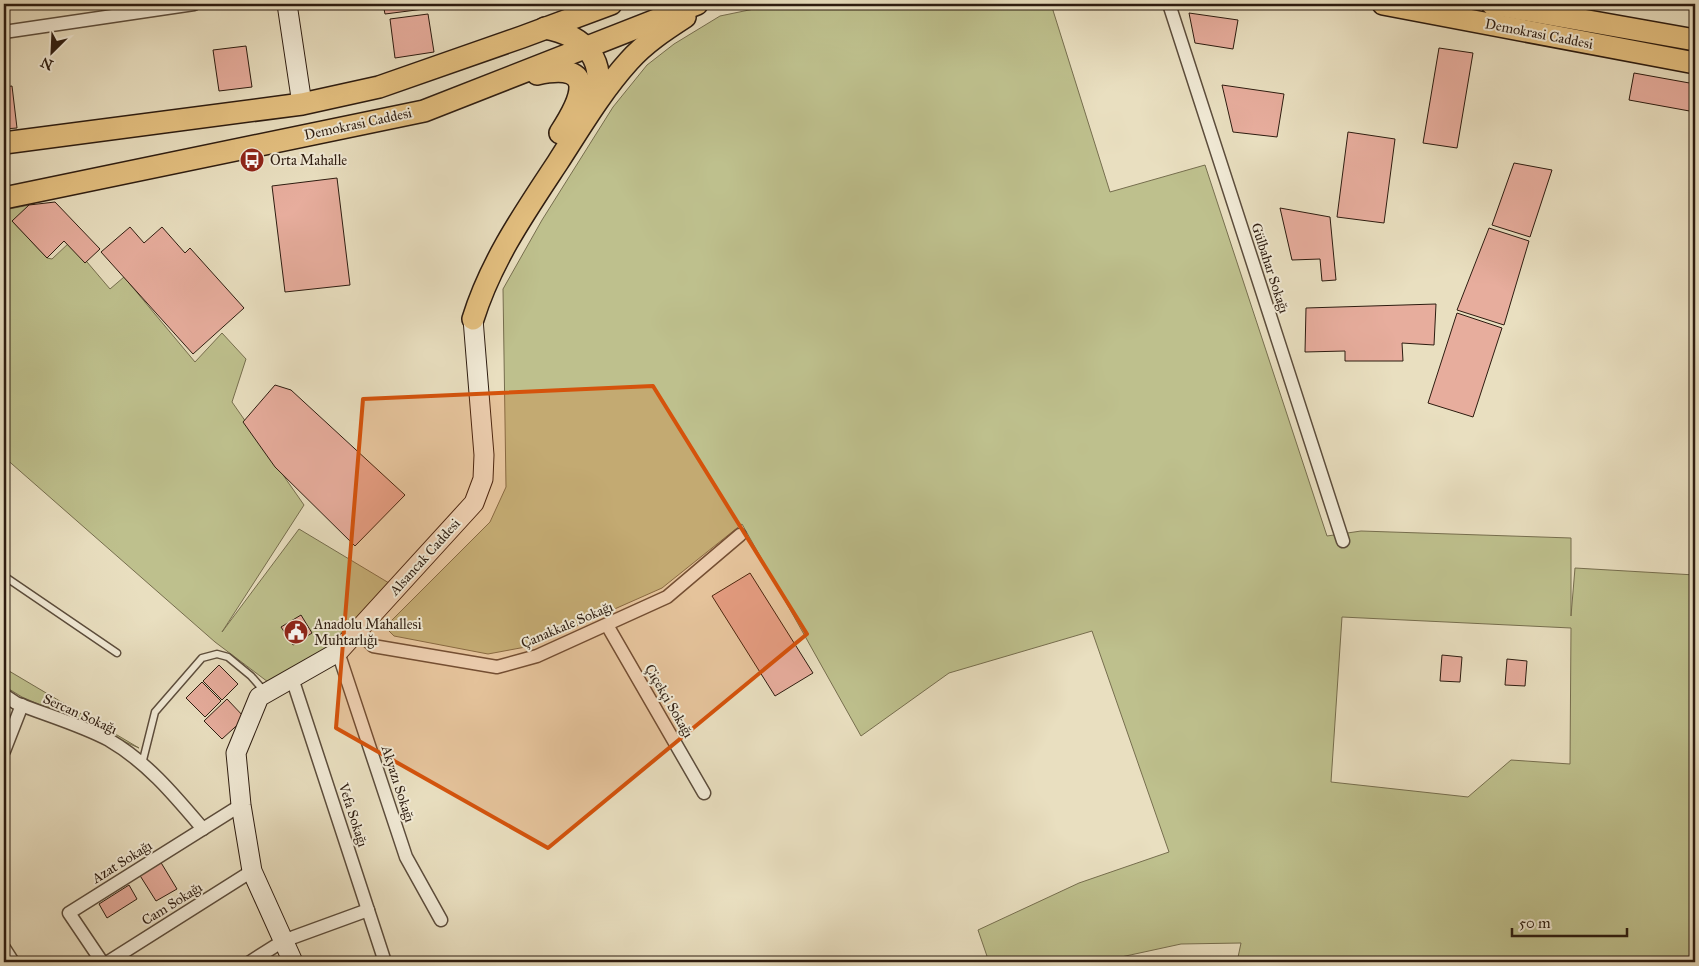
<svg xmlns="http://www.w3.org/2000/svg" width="1699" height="966" font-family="'IM FELL Great Primer',serif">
  <rect width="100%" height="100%" fill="#e9dfc0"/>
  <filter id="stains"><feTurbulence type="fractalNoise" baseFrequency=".004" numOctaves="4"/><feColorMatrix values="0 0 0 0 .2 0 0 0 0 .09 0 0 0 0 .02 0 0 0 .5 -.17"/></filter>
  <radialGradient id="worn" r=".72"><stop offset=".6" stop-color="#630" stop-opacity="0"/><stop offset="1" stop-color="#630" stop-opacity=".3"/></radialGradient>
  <g fill="#bec08d" stroke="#766e4e" fill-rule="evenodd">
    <path d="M778 4H1051L1110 192 1205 165 1327 536 1361 531 1571 538V616L1575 568 1695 575V962H1237L1241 943 1181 944 1098 962H989L978 930 1079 883 1169 852 1092 631 949 673 861 736 742 524 662 588 531 646 488 654 394 636 385 627 490 522 506 487 503 289 542 220 613 107 647 65 674 44 720 16ZM1342 617 1571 628 1570 764 1511 760 1468 797 1331 782Z"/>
    <path d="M35 204 12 221 47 258 52 259 70 242 110 289 124 277 195 362 222 333 246 359 232 402 304 505 222 632 299 529 394 586 331 646 268 682 215 642 4 457V210Z"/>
    <path d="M4 668 139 748 22 697 4 686Z"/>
  </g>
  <g fill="#e7ad9d" stroke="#2d1c10">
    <path d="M383 4H431L432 8 385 14Z"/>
    <path d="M1189 13 1238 20 1233 49 1195 43Z"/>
    <path d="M428 14 434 52 395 58 390 19Z"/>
    <path d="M246 46 252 87 219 91 213 50Z"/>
    <path d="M1439 48 1473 53 1457 148 1423 143Z"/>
    <path d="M1634 73 1695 84V112L1629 100Z"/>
    <path d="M1222 85 1284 94 1277 137 1233 132Z"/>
    <path d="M12 86 17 128 4 129V87Z"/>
    <path d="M1348 132 1395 139 1384 223 1337 217Z"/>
    <path d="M1514 163 1552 170 1530 237 1492 225Z"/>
    <path d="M337 178 350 285 285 292 272 186Z"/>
    <path d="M55 202 100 249 85 263 64 241 47 258 12 221 29 205Z"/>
    <path d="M1280 208 1330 217 1336 280 1322 281 1320 259 1292 260Z"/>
    <path d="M130 227 144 243 162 227 185 253 190 248 244 308 193 354 101 252Z"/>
    <path d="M1489 228 1529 241 1504 325 1457 310Z"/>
    <path d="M1436 304 1434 345 1402 343 1403 361H1345V351L1305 352 1306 308Z"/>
    <path d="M1457 313 1502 328 1473 417 1428 403Z"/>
    <path d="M275 385 291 390 405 495 355 546 275 467 243 422Z"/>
    <path d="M750 573 813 673 775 696 712 596Z"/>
    <path d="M301 615 312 633 293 645 281 627Z"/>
    <path d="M1442 655 1462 657 1460 682 1440 681Z"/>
    <path d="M1507 659 1527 661 1525 686 1505 685Z"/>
    <path d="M219 665 238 684 222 700 203 681Z"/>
    <path d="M202 682 221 701 205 717 186 698Z"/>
    <path d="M227 699 245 718 222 739 204 721Z"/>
    <path d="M160 861 177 889 156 901 139 874Z"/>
    <path d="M129 885 137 899 107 918 99 904Z"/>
  </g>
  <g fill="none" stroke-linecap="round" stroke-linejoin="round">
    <defs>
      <g id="lane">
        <path d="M4 576 117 653"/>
        <path d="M142 764 155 712 202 658 217 654 228 657 251 676 265 692"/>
      </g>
      <g id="street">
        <path d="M1169 4 1343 541"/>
        <path d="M4 32 194 4"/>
        <path d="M607 625 704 793"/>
        <path d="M358 631 373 646 497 667 537 656 667 597 740 535"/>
        <path d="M338 652 406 857 441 920"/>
        <path d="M292 678 385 962"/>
        <path d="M4 695 16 703C46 715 81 725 109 740 147 762 175 796 203 829"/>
        <path d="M4 751 22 705"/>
        <path d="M4 948 13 962"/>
        <path d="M102 962 69 913 241 805"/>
        <path d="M108 962 252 871"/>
        <path d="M250 962 283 941 368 910"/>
      </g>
      <g id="secondary">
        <path d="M287 4 302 104"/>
        <path d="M293 962 252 871 241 805 236 753 259 697 338 652 474 503 483 479 484 455 473 319"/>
      </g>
      <g id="primary">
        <path d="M1383 4 1695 63"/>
        <path d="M1492 4 1695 40"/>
        <path d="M545 28C586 36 608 61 594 102"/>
        <path d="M537 74C599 61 582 99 560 133"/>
        <path d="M4 143 302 104 379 87 522 37 611 4"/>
        <path d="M4 198 424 111 697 4"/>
        <path d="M473 319C491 261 525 212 558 162 580 128 601 92 629 61 645 43 665 30 685 17"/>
      </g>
    </defs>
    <use href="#lane" stroke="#5c4d3c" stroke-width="9"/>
    <use href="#street" stroke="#5c4d3c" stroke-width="15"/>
    <use href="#secondary" stroke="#2d1c10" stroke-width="21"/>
    <use href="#primary" stroke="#2d1c10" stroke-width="24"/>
    <use href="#lane" stroke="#f1ead6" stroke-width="6"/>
    <use href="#street" stroke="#f1ead6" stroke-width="12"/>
    <use href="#secondary" stroke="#f1ead6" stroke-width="19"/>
    <use href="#primary" stroke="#e4c080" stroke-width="21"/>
  </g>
  <path fill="#d5530c" fill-opacity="0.2" stroke="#d5530c" stroke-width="4" stroke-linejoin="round" d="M653 386 807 634 548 848 336 728 363 399Z"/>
  <defs>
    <symbol id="bus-disc" viewBox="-11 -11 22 22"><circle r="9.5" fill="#8f2418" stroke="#f1ead6"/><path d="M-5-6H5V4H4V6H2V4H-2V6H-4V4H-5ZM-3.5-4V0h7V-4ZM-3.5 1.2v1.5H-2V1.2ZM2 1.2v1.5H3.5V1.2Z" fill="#fff"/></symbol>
    <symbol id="civic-disc" viewBox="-11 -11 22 22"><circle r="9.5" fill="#8f2418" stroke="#f1ead6"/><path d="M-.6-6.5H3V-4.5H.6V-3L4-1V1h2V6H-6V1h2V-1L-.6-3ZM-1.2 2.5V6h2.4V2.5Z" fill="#fff"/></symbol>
  </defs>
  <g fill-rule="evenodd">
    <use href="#bus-disc" x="238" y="146" width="28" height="28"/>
    <use href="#civic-disc" x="282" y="618" width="28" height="28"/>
  </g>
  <g text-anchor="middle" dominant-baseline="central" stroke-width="4" stroke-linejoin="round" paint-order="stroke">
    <g font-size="14" fill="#2d1c10" stroke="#f1ead6">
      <text transform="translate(1539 34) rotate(11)">Demokrasi Caddesi</text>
      <text transform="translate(358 124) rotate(-12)">Demokrasi Caddesi</text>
      <text transform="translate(1270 268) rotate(72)">Gülbahar Sokağı</text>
      <text transform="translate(425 557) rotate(-48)">Alsancak Caddesi</text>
      <text transform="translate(567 625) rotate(-23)">Çanakkale Sokağı</text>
      <text transform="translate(669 701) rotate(60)">Çiçekçi Sokağı</text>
      <text transform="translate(80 714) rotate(24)">Sercan Sokağı</text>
      <text transform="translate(398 784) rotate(72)">Akyazı Sokağı</text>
      <text transform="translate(353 815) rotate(72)">Vefa Sokağı</text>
      <text transform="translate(122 862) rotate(-32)">Azat Sokağı</text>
      <text transform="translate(172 904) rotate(-32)">Cam Sokağı</text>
    </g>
    <g font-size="14" fill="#2d1c10" stroke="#f1ead6" text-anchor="start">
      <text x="270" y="160">Orta Mahalle</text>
      <text x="314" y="624">Anadolu Mahallesi<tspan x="314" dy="16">Muhtarlığı</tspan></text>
    </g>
  </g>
  <rect width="1699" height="966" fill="none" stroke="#e9dfc0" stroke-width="20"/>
  <rect x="5" y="5" width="1689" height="956" fill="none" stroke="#2d1c10" stroke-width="2.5"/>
  <rect x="10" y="10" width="1679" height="946" fill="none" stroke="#2d1c10"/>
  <g transform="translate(52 52) rotate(204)" stroke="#f1ead6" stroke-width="4" paint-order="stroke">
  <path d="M0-4L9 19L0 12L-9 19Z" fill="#2d1c10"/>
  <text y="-8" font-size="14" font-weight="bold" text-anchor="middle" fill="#2d1c10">N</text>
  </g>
  <path d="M1512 928v8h115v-8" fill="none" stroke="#2d1c10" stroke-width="2.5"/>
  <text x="1519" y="928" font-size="15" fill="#2d1c10" stroke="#f1ead6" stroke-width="4" paint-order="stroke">50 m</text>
  <rect width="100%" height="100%" filter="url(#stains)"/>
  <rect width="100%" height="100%" fill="url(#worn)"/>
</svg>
